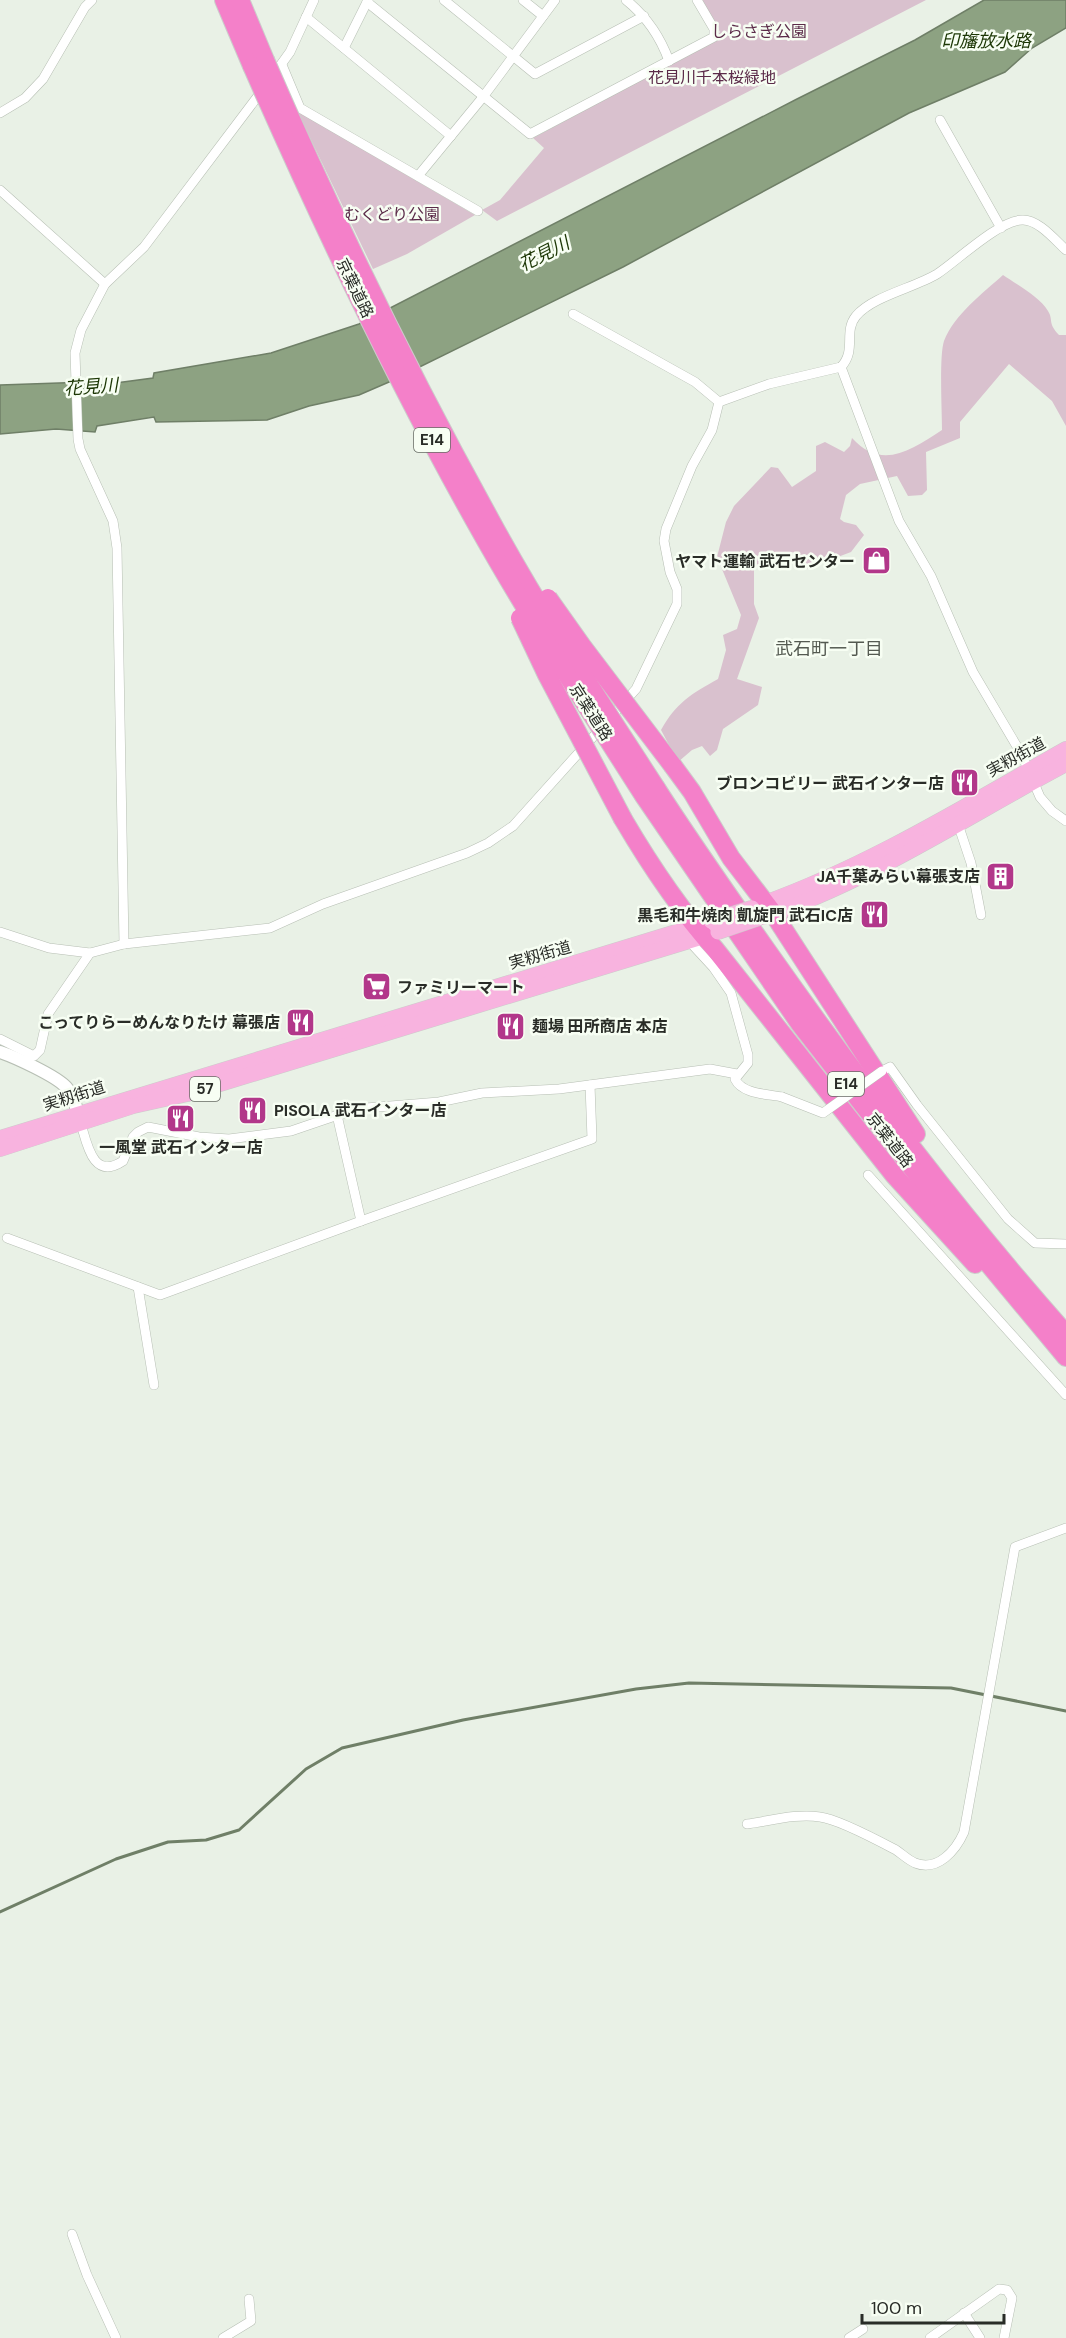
<svg xmlns="http://www.w3.org/2000/svg" width="1066" height="2338" font-family="'DM Sans','Noto Sans JP',sans-serif">
  <rect width="100%" height="100%" fill="#e9f1e6"/>
  <g fill="#d9c1ce">
    <path d="M702 0H926L497 221 482 210 500 200 544 148 533 138 714 41 720 32Z"/>
    <path d="M297 111 475 215 407 254 373 269Z"/>
    <path d="M1003 275C1016 284 1040 297 1048 311 1054 321 1047 322 1059 335H1066V426L1052 401 1009 364 960 422V438L926 452 927 490 922 495 908 496 897 476 860 484 846 495 840 519 844 522 856 525 864 535 851 552 806 569 793 552 754 568V604L759 618 737 679 762 687 758 705 723 729 717 750 710 756 702 746 692 750 678 762 661 730C676 703 691 694 718 679L726 650 723 635 737 629 741 615 717 557 726 522 734 506 771 467 778 468 792 487 816 471V446L825 442 844 452 850 446 852 438C882 471 911 450 942 430 942 411 939 356 944 341 954 315 983 293 1003 275Z"/>
  </g>
  <path fill="#8da282" stroke="#6f7f67" stroke-width="1.5" d="M984 0H1066V28L1032 48 1005 72 909 113 623 267 389 382 359 395 309 406 267 420 156 422 154 417 97 426 95 432 56 429 0 434V385L88 382 93 386 153 378 154 373 271 353 359 324 797 99 915 40Z"/>
  <g fill="none" stroke-linecap="round" stroke-linejoin="round">
    <path stroke="#6f7f67" stroke-width="3" d="M0 1912 116 1859 168 1842 206 1840 239 1830 306 1769 342 1748 463 1720 636 1689 689 1683 951 1688 1066 1711"/>
    <defs>
      <g id="minor">
        <path d="M444 0 535 74 644 16"/>
        <path d="M523 0 543 16"/>
        <path d="M626 0C646 16 660 36 669 61"/>
        <path d="M367 2 530 134 714 37V29L697 0"/>
        <path d="M306 17 451 136"/>
        <path d="M344 48 368 0"/>
        <path d="M282 65 300 108 478 211"/>
        <path d="M272 77 290 52 314 0"/>
        <path d="M0 113 25 98 43 79 85 7 92 0"/>
        <path d="M940 120 1001 228"/>
        <path d="M418 176 483 97 555 0"/>
        <path d="M0 190 105 284"/>
        <path d="M573 314 695 382 719 402"/>
        <path d="M841 367 899 521 931 576 973 672 1022 755 1040 797 1052 811 1066 821"/>
        <path d="M958 824 971 863 981 915"/>
        <path d="M0 932 49 948 90 953 124 944 270 928 323 904 467 853 488 843 513 826 636 689 677 604V589L670 572 664 541 666 529 692 466 712 430 719 402 769 384 841 367C857 350 843 332 856 316 873 296 914 288 937 274 957 261 998 221 1022 220 1038 219 1055 240 1066 250"/>
        <path d="M689 941 713 967 731 993 748 1055V1063L735 1079C742 1094 767 1094 782 1097"/>
        <path d="M124 944 117 548 113 521 80 449 78 439 75 353 81 330 105 284 144 247 264 88"/>
        <path d="M0 1039 34 1056 40 1050 48 1014 90 953"/>
        <path d="M882 1071 890 1067 917 1105 1008 1219 1035 1243 1066 1244"/>
        <path d="M337 1115 361 1221"/>
        <path d="M81 1124C87 1144 93 1181 123 1161L133 1137 138 1132 148 1127 199 1137 229 1139 291 1131 335 1116 366 1108 439 1102 482 1093 559 1089 710 1069 737 1074"/>
        <path d="M868 1175 1066 1395"/>
        <path d="M7 1238 160 1295 361 1221 592 1139 590 1085"/>
        <path d="M138 1287 154 1385"/>
        <path d="M747 1824C770 1821 797 1813 820 1817 838 1819 879 1841 896 1850 902 1854 908 1860 915 1863 938 1872 956 1850 964 1832L1015 1547 1066 1528"/>
        <path d="M72 2234 87 2275 116 2338"/>
        <path d="M964 2313 980 2338"/>
        <path d="M223 2338 251 2321 249 2299"/>
        <path d="M849 2338 863 2329"/>
        <path d="M930 2338 999 2289 1007 2290 1012 2298 1004 2338"/>
      </g>
      <path id="tertiary" d="M0 1052C15 1057 56 1076 66 1087 74 1096 77 1110 80 1121"/>
      <g id="primary">
        <path d="M756 906C863 869 967 805 1066 749"/>
        <path d="M764 917C871 881 966 817 1066 764"/>
        <path d="M0 1138 706 923"/>
        <path d="M0 1149 133 1106 187 1094 715 933"/>
      </g>
      <g id="motorway">
        <path d="M224 0 252 66"/>
        <path d="M240 0 265 60"/>
        <path d="M673 766 692 792 731 858 773 913 916 1134"/>
        <path d="M656 788C692 844 730 898 768 952 861 1084 959 1214 1066 1334"/>
        <path d="M644 796 800 1024 962 1232 1066 1357"/>
        <path d="M623 819C650 865 680 910 715 949L894 1175 975 1264"/>
      </g>
    </defs>
    <use href="#minor" stroke="#b7bfb4" stroke-width="10"/>
    <use href="#tertiary" stroke="#b7bfb4" stroke-width="14"/>
    <use href="#primary" stroke="#cccccb" stroke-width="16"/>
    <use href="#motorway" stroke="#cccccb" stroke-width="20"/>
    <use href="#minor" stroke="#fff" stroke-width="9"/>
    <use href="#tertiary" stroke="#fff" stroke-width="12"/>
    <use href="#primary" stroke="#f8b3df" stroke-width="15"/>
    <use href="#motorway" stroke="#f480c9" stroke-width="18"/>
    <defs>
      <path id="minor-bridge" d="M782 1097 823 1113 882 1071"/>
      <g id="primary-bridge">
        <path d="M711 921 752 908"/>
        <path d="M718 932 759 918"/>
      </g>
      <g id="motorway-bridge">
        <path d="M265 60C333 217 408 371 491 521 541 613 599 700 656 788"/>
        <path d="M252 66C321 223 395 380 480 530 531 621 588 708 644 796"/>
        <path d="M548 598 582 646 673 766"/>
        <path d="M520 618 546 673 623 819"/>
      </g>
    </defs>
    <use href="#minor-bridge" stroke="#b7bfb4" stroke-width="10" stroke-linecap="butt"/>
    <use href="#primary-bridge" stroke="#cccccb" stroke-width="16" stroke-linecap="butt"/>
    <use href="#motorway-bridge" stroke="#cccccb" stroke-width="20" stroke-linecap="butt"/>
    <use href="#minor-bridge" stroke="#fff" stroke-width="9"/>
    <use href="#primary-bridge" stroke="#f8b3df" stroke-width="15"/>
    <use href="#motorway-bridge" stroke="#f480c9" stroke-width="18"/>
  </g>
  <defs>
    <symbol id="shop-square" viewBox="-11 -11 22 22"><rect x="-9" y="-9" width="18" height="18" rx="4" fill="#b2378a" stroke="#f7fef3"/><path d="M-5-2.5h2.3a2.7 3.5 0 0 1 5.4 0H5L5.5 6h-11ZM-1.5-2.5h3a1.5 2.3 0 0 0-3 0Z" fill="#fff"/></symbol>
    <symbol id="restaurant-square" viewBox="-11 -11 22 22"><rect x="-9" y="-9" width="18" height="18" rx="4" fill="#b2378a" stroke="#f7fef3"/><path d="M-5-6h1v4h1v-4h1v4h1v-4h1v5L-1.5 .5V6h-2V.5L-5-1ZM5-6V6H3V1.5H1.5Q1.5-4 5-6Z" fill="#fff"/></symbol>
    <symbol id="building-square" viewBox="-11 -11 22 22"><rect x="-9" y="-9" width="18" height="18" rx="4" fill="#b2378a" stroke="#f7fef3"/><path d="M-4-6H4V6H1V3H-1V6H-4ZM-2.5-4.3h1.7v1.8h-1.7ZM.8-4.3h1.7v1.8H.8ZM-2.5-1h1.7V.8h-1.7ZM.8-1h1.7V.8H.8Z" fill="#fff"/></symbol>
    <symbol id="supermarket-square" viewBox="-11 -11 22 22"><rect x="-9" y="-9" width="18" height="18" rx="4" fill="#b2378a" stroke="#f7fef3"/><path d="M-6-5.5h2.5l.6 2H6L4.5 2H-2.5L-4.4-4H-6ZM-1.5 3.2a1.3 1.3 0 1 0 .1 0ZM3 3.2a1.3 1.3 0 1 0 .1 0Z" fill="#fff"/></symbol>
  </defs>
  <g fill-rule="evenodd">
    <use href="#shop-square" x="860" y="544" width="33" height="33"/>
    <use href="#restaurant-square" x="948" y="766" width="33" height="33"/>
    <use href="#building-square" x="984" y="860" width="33" height="33"/>
    <use href="#restaurant-square" x="858" y="898" width="33" height="33"/>
    <use href="#supermarket-square" x="360" y="970" width="33" height="33"/>
    <use href="#restaurant-square" x="284" y="1006" width="33" height="33"/>
    <use href="#restaurant-square" x="494" y="1010" width="33" height="33"/>
    <use href="#restaurant-square" x="236" y="1094" width="33" height="33"/>
    <use href="#restaurant-square" x="164" y="1102" width="33" height="33"/>
  </g>
  <g text-anchor="middle" dominant-baseline="central" stroke-width="5" stroke-linejoin="round" paint-order="stroke">
    <g fill="#f7fef3" stroke="#676b64" stroke-width="1.5">
      <rect x="414" y="428" width="36" height="24" rx="4.5"/>
      <rect x="828" y="1072" width="36" height="24" rx="4.5"/>
      <rect x="190" y="1077" width="30" height="24" rx="4.5"/>
    </g>
    <g font-size="15" font-weight="bold" fill="#292c27">
      <text x="432" y="440">E14</text>
      <text x="846" y="1084">E14</text>
      <text x="205" y="1089">57</text>
    </g>
    <g font-size="16" fill="#5b2b49" stroke="#f7fef3">
      <text x="759" y="31">しらさぎ公園</text>
      <text x="712" y="77">花見川千本桜緑地</text>
      <text x="392" y="214">むくどり公園</text>
    </g>
    <g font-size="16" fill="#292c27" stroke="#f7fef3">
      <text transform="translate(355 288) rotate(64)">京葉道路</text>
      <text transform="translate(591 712) rotate(57)">京葉道路</text>
      <text transform="translate(1016 757) rotate(-29)">実籾街道</text>
      <text transform="translate(540 955) rotate(-16)">実籾街道</text>
      <text transform="translate(74 1096) rotate(-18)">実籾街道</text>
      <text transform="translate(890 1140) rotate(52)">京葉道路</text>
    </g>
    <g font-size="16" font-weight="bold" fill="#292c27" stroke="#f7fef3" text-anchor="end">
      <text x="855" y="561">ヤマト運輸 武石センター</text>
      <text x="944" y="783">ブロンコビリー 武石インター店</text>
      <text x="980" y="876">JA千葉みらい幕張支店</text>
      <text x="853" y="915">黒毛和牛焼肉 凱旋門 武石IC店</text>
      <text x="397" y="987" text-anchor="start">ファミリーマート</text>
      <text x="280" y="1022">こってりらーめんなりたけ 幕張店</text>
      <text x="532" y="1026" text-anchor="start">麺場 田所商店 本店</text>
      <text x="274" y="1110" text-anchor="start">PISOLA 武石インター店</text>
      <text x="181" y="1147" text-anchor="middle">一風堂 武石インター店</text>
    </g>
    <g font-size="18" font-style="italic" fill="#1c3705" stroke="#f7fef3">
      <text x="986" y="41">印旛放水路</text>
      <text transform="translate(544 254) rotate(-27)">花見川</text>
      <text transform="translate(91 387) rotate(-4)">花見川</text>
    </g>
    <g font-size="18" fill="#545a51" stroke="#f7fef3">
      <text x="829" y="649">武石町一丁目</text>
    </g>
  </g>
  <path d="M862 2314v9h142v-9" fill="none" stroke="#292c27" stroke-width="3"/>
  <text x="871" y="2314" font-size="18" fill="#292c27" stroke="#f7fef3" stroke-width="4.5" paint-order="stroke">100 m</text>
</svg>
